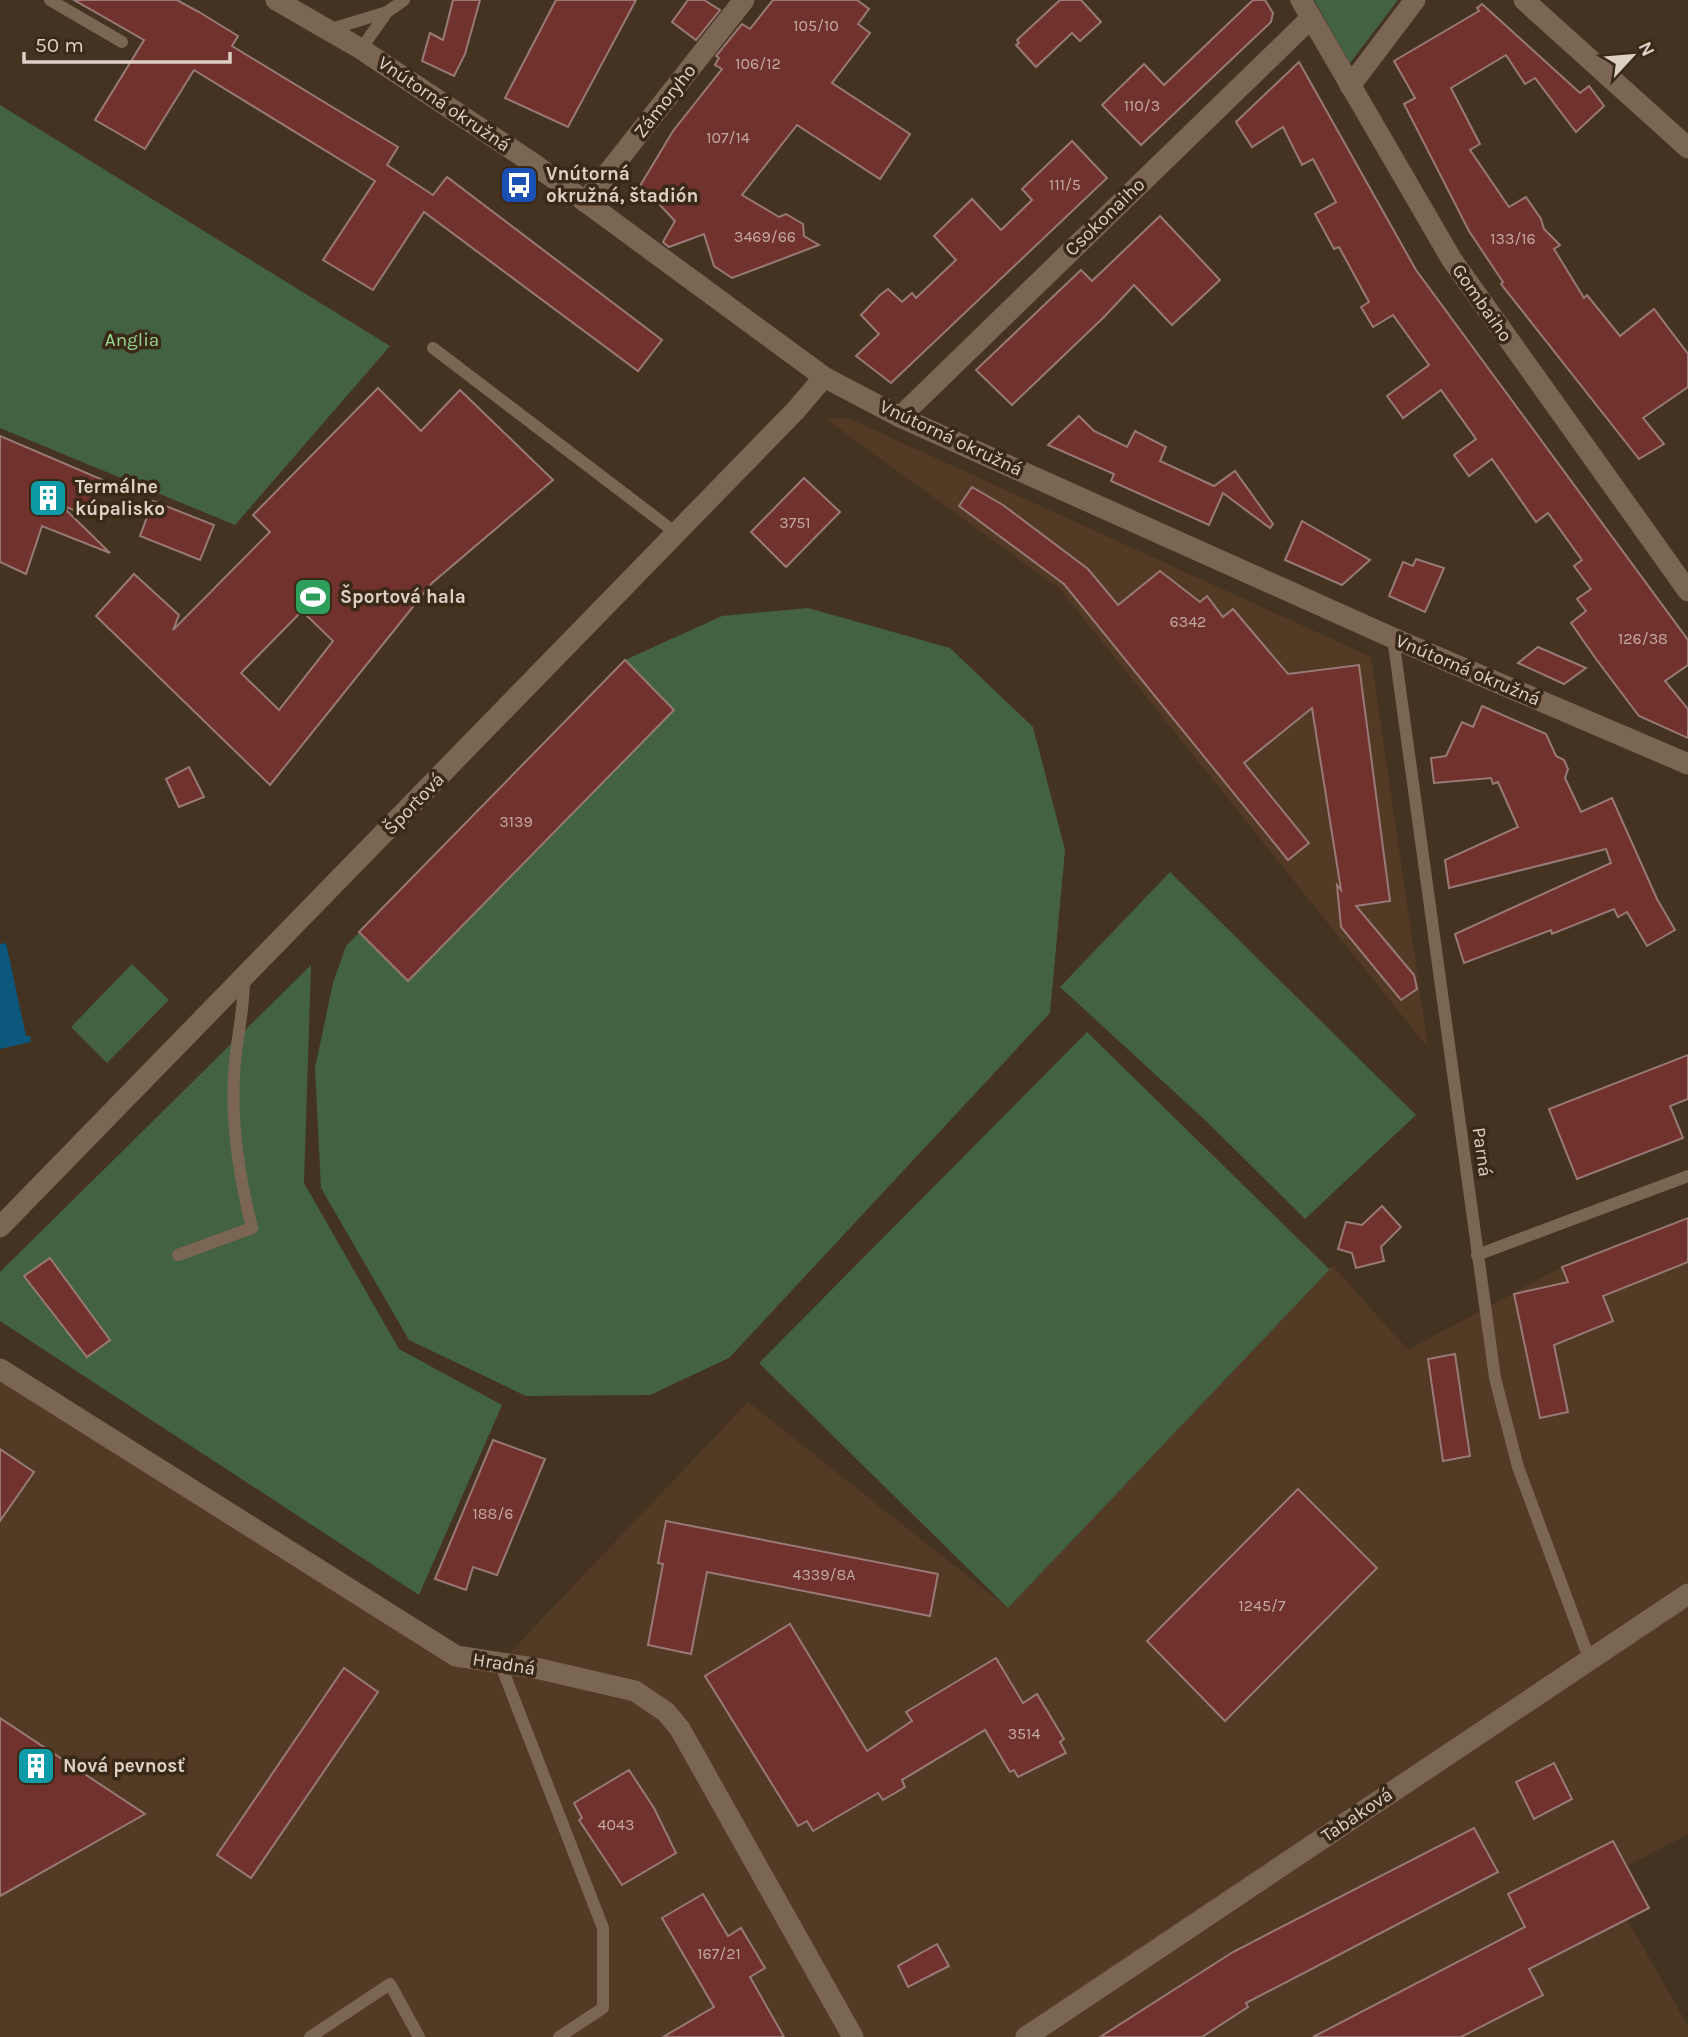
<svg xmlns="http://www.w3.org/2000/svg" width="1688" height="2037" font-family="Karla,sans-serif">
  <rect width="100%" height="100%" fill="#453322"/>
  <g fill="#523a24">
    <path d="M848 418 1371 657 1428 1048 1060 589 827 420Z"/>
    <path d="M1688 1218V1834L1627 1866 1649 1908 1627 1919 1688 2026V2037H0V1369L456 1656 500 1663 748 1402 1008 1608 1333 1266 1408 1350 1562 1267Z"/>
  </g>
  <g fill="#436241">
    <path d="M1314 0H1398L1350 63Z"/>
    <path d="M0 105 390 346 235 525 0 428Z"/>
    <path d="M808 608 950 648 1033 727 1065 850 1050 1013 729 1358 650 1395 526 1396 409 1340 321 1188 315 1068 333 983 346 946 625 660 722 616Z"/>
    <path d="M1170 872 1416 1115 1305 1219 1206 1121 1060 987Z"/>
    <path d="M132 964 169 1000 107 1063 71 1027Z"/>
    <path d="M311 965 304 1183 399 1349 502 1405 419 1595 0 1321V1272Z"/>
    <path d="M1087 1032 1329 1269 1333 1266 1008 1608 759 1363Z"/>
  </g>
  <path fill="#0c587c" d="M6 943 26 1036H30L31 1042 0 1049V944Z"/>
  <g fill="#71322d" stroke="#987976" stroke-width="2" fill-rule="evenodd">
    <path d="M74 0H177L199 12 238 36 232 46 398 147 387 165 433 195 447 177 662 340 638 371 424 212 373 290 323 260 375 181 194 70 145 149 116 132 95 120 144 40Z"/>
    <path d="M453 0H480L465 54 454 76 422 61 430 33 443 40Z"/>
    <path d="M556 0H636L568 127 505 98Z"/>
    <path d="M688 0H704L720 10 696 40 672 22Z"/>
    <path d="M773 0H857L869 9 858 24 870 33 832 83 910 134 880 179 797 125 742 195 779 217 786 214 803 224 804 236 819 245 732 278 714 266 704 234 669 247 663 242 675 221 660 205 637 191 673 131 722 69 715 65 719 58 716 56 742 24 750 29Z"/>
    <path d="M1060 0H1081L1101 22 1080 41 1072 33 1036 67 1016 45 1019 43 1017 40Z"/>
    <path d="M1253 0H1265L1273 13 1271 22 1141 145 1102 105 1144 64 1164 85Z"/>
    <path d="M1482 4 1580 93 1589 86 1604 106 1576 132 1535 78 1525 84 1506 55 1451 88 1480 144 1470 150 1509 207 1526 197 1541 219 1544 229 1560 245 1554 249 1584 298 1587 295 1620 336 1654 309 1688 354V387L1643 418 1664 444 1639 459 1501 284 1503 282 1469 231 1404 104 1415 98 1394 61 1479 11 1477 8Z"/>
    <path d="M1299 62 1416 270 1688 640V665L1665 681 1688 709V738L1639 716 1596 659 1571 623 1586 611 1577 599 1591 589 1574 566 1582 560 1548 513 1536 522 1492 459 1469 476 1454 455 1476 439 1441 390 1403 418 1387 396 1429 365 1393 315 1373 327 1361 307 1369 302 1339 247 1334 249 1315 214 1336 202 1313 159 1302 165 1283 127 1252 147 1236 122Z"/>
    <path d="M1072 141 1107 178 891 383 856 356 879 334 861 315 880 295 888 289 902 302 912 293 916 298 956 260 934 236 972 199 1001 230 1032 200 1022 189Z"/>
    <path d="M1160 216 1220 280 1172 325 1134 285 1104 317 1012 405 976 370 1081 270 1092 281Z"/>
    <path d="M378 388 421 431 460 390 553 480 432 583 270 785 96 616 134 574 179 615 173 630 270 532 253 515ZM302 611 333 641 279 710 241 673Z"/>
    <path d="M1079 416 1094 431 1127 447 1135 431 1166 447 1160 461 1214 486 1235 471 1273 524 1270 528 1223 493 1209 525 1111 481 1114 474 1048 445Z"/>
    <path d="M0 436 103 480 89 516 61 505 110 553 42 526 26 574 0 562Z"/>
    <path d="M804 478 840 512 786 567 751 532Z"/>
    <path d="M972 487 1003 505 1088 569 1118 605 1160 571 1200 602 1207 596 1223 617 1233 609 1288 674 1359 665 1390 901 1356 906 1414 975 1417 989 1401 1000 1341 927 1337 885 1341 890 1312 708 1244 763 1309 843 1288 860 1064 584 959 506Z"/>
    <path d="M153 501 214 525 200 560 140 536Z"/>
    <path d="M1302 521 1370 560 1342 585 1285 560Z"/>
    <path d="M1416 559 1444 568 1425 612 1389 596 1403 562 1413 566Z"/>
    <path d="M1538 647 1586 668 1564 684 1518 663Z"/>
    <path d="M625 660 674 710 408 981 359 932Z"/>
    <path d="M1482 706 1546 734 1556 756 1564 760 1568 769 1565 778 1581 812 1612 798 1657 899 1675 930 1647 946 1627 912 1618 917 1614 909 1552 934 1551 930 1464 963 1455 934 1611 863 1606 849 1449 888 1445 860 1518 827 1498 782 1493 784 1491 778 1434 783 1431 758 1446 756 1462 722 1473 727Z"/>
    <path d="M189 767 204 797 179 807 166 779Z"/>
    <path d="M1688 1055V1099L1670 1106 1683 1138 1577 1179 1549 1109Z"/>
    <path d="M1382 1206 1401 1227 1381 1247 1384 1261 1356 1268 1352 1253 1338 1249 1346 1222 1362 1225Z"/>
    <path d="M1688 1218V1262L1603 1296 1613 1321 1554 1345 1568 1412 1540 1418 1514 1294 1568 1282 1562 1267Z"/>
    <path d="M50 1258 110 1340 87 1357 24 1276Z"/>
    <path d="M1455 1354 1470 1456 1443 1461 1428 1359Z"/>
    <path d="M493 1440 545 1459 497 1575 473 1567 466 1590 435 1579Z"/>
    <path d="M0 1449 34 1472 0 1521Z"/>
    <path d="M1298 1489 1377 1568 1225 1721 1147 1641Z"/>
    <path d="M666 1521 938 1574 930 1616 707 1572 691 1654 648 1645 663 1564 658 1563Z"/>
    <path d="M790 1624 867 1751 912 1721 906 1712 996 1658 1023 1703 1037 1694 1064 1739 1060 1742 1066 1753 1018 1777 1014 1770 1010 1772 985 1730 902 1780 905 1787 883 1800 878 1793 813 1831 807 1821 798 1826 705 1676Z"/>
    <path d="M344 1668 378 1692 251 1878 217 1855Z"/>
    <path d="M0 1718 145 1814 0 1896Z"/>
    <path d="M1554 1763 1572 1799 1534 1819 1516 1782Z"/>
    <path d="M629 1770 654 1808 676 1853 622 1885 579 1820 582 1818 574 1803Z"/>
    <path d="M1474 1828 1498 1872 1246 2003 1248 2007 1202 2037H1100L1233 1952Z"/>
    <path d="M1613 1841 1649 1908 1529 1969 1543 1995 1461 2037H1313L1525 1927 1508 1894Z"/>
    <path d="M703 1894 728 1936 741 1928 765 1968 750 1977 784 2037H663L714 2007 662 1918Z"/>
    <path d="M937 1944 949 1966 908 1987 898 1966Z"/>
  </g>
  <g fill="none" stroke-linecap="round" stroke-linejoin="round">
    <g stroke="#7b6654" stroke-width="12">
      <path d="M50 0 122 42"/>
      <path d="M328 30 387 12"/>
      <path d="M361 49 387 12 404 0"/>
      <path d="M433 348 676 533"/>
      <path d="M1393 638 1495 1378 1518 1467 1589 1658"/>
      <path d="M178 1255 252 1228C240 1180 231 1128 234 1077 235 1045 244 1013 244 980"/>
      <path d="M1477 1255 1688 1176"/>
      <path d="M500 1663 603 1928V2008L559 2037"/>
      <path d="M310 2037 390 1984 419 2037"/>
    </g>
    <g stroke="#7b6654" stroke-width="21">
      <path d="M276 0 361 49 534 164 824 377 900 417 1393 638 1688 764"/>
      <path d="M1301 0 1452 260 1688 591"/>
      <path d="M1524 0 1688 148"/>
      <path d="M1350 86 1415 0"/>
      <path d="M585 202 744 0"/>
      <path d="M900 417 1311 18"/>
      <path d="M0 1227 796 410 824 377"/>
      <path d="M0 1369 456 1656 540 1669 635 1691 666 1712 680 1729 853 2037"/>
      <path d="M1026 2037 1688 1594"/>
    </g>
  </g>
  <defs>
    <symbol id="bus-square" viewBox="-11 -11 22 22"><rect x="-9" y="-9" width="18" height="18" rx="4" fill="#1a4fb4" stroke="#3b2918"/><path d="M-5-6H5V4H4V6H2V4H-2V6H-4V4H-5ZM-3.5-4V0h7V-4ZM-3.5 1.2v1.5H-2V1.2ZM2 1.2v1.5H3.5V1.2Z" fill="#fff"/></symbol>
    <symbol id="building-square" viewBox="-11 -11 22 22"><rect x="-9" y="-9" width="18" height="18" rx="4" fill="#0f9aa8" stroke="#3b2918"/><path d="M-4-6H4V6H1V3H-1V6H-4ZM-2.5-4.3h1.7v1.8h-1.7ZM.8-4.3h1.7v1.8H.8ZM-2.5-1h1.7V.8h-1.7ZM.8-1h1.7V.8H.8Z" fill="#fff"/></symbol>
    <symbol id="stadium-square" viewBox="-11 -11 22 22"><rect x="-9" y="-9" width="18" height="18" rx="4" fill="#2e9e5b" stroke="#3b2918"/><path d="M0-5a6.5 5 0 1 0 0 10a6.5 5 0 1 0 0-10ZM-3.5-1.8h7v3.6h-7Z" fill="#fff"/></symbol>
  </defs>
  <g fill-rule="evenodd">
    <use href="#bus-square" x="497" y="163" width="44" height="44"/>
    <use href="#building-square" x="26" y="476" width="44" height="44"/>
    <use href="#stadium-square" x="291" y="575" width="44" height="44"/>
    <use href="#building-square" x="14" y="1744" width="44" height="44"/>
  </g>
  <g text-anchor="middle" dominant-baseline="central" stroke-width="7" stroke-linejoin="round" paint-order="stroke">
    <g font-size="16" fill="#c2a9a0">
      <text x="816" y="25">105/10</text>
      <text x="758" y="63">106/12</text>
      <text x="1142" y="105">110/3</text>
      <text x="728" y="137">107/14</text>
      <text x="1065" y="184">111/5</text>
      <text x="765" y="236">3469/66</text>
      <text x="1513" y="238">133/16</text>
      <text x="795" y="522">3751</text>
      <text x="1188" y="621">6342</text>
      <text x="1643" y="638">126/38</text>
      <text x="516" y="821">3139</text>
      <text x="493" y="1513">188/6</text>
      <text x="824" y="1574">4339/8A</text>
      <text x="1262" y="1605">1245/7</text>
      <text x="1024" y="1733">3514</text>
      <text x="616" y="1824">4043</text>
      <text x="719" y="1953">167/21</text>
    </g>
    <g font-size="19" fill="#ddd1c6" stroke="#3b2918">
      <text transform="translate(665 101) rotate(-52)">Zámoryho</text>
      <text transform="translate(444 104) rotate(34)">Vnútorná okružná</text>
      <text transform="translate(1105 217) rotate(-44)">Csokonaiho</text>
      <text transform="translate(1482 303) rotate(55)">Gombaiho</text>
      <text transform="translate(951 438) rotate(25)">Vnútorná okružná</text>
      <text transform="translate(1468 670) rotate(23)">Vnútorná okružná</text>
      <text transform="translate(414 804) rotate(-46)">Športová</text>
      <text transform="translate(1482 1152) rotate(82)">Parná</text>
      <text transform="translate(504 1664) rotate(9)">Hradná</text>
      <text transform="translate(1357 1815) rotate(-34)">Tabaková</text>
    </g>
    <g font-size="19" font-weight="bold" fill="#ddd1c6" stroke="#3b2918" text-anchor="start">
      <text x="546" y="174">Vnútorná<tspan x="546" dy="22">okružná, štadión</tspan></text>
      <text x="75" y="487">Termálne<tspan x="75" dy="22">kúpalisko</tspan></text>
      <text x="340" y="597">Športová hala</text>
      <text x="63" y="1766">Nová pevnosť</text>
    </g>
    <g font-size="19" fill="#94d78f" stroke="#3b2918">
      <text x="132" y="340">Anglia</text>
    </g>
  </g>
  <g transform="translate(1632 56) rotate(64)" stroke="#3b2918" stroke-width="5" paint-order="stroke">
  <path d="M0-5L12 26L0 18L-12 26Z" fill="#ddd1c6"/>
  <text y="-10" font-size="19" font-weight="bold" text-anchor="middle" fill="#ddd1c6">N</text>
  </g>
  <path d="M24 52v10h206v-10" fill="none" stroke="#ddd1c6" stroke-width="3.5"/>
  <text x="35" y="52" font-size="21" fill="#ddd1c6" stroke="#3b2918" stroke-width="5" paint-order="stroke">50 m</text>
</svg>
